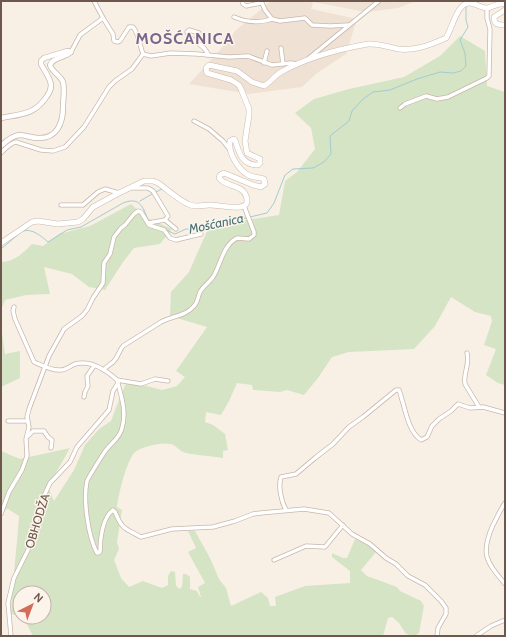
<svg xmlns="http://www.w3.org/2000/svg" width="506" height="637" font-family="Cabin,sans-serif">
  <rect width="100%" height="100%" fill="#f9f0e5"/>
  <path fill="#efe1d4" d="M271 1H416L398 8 366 12 313 2 311 9 357 19 346 54 317 73 302 87 249 94 189 84 228 41 235 31Z"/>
  <g fill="#d4e4c5">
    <path d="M460 36 485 51 487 86 505 92V385L498 383 486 375 496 349 484 345 492 321 491 316 475 312 451 297 435 326 414 349 349 352 332 357 318 378 304 395 287 390 280 392 253 390 252 385 237 383 229 401 221 415 206 412 205 422 213 425 225 434 228 450 223 451V458C213 456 191 455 183 452 178 450 176 445 171 444 162 442 143 446 135 452 127 459 118 496 117 507L122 510 117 542 119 549 114 560 121 578 129 587 143 581 162 588 168 585V576L171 571 175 572 176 586 180 589 182 586 183 574H186L190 577V589L197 591 200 597H201L198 587 205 583 188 552 196 548 188 531H195L210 558 219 579 226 588 231 606 261 592 268 598 270 606H276L275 597 305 586 350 583V571L332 557V553L343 558H347L355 539 367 545 376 552 361 570 367 576 397 587 400 591 421 601 424 606 419 633 415 636 406 634 399 623 392 617 388 618 383 636H33L23 617H44V593H20V616L11 614C12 582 17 549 19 516L8 509 1 510V451L20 459 70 448 48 487 54 501 74 470 85 445 99 429 111 421 117 405 127 381 162 390 177 386 185 377 176 371 207 327 170 316 171 292 189 272 208 229 234 222 279 215 285 181 297 172 315 149 311 128 295 113 314 99 349 89 404 77 440 56Z"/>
    <path d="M131 204 145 217 172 229 160 244 134 248 123 262 105 290 89 287 72 274 44 267 50 294 26 295 5 300 1 310V262C14 262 23 253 32 244L43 246 59 234 90 226Z"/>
    <path d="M1 326 5 354 20 351V378L1 387Z"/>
  </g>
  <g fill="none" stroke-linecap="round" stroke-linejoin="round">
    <g stroke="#a3ccd0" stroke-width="1">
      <path d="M156 192 162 189"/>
      <path d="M140 201 152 194"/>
      <path d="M250 217 267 213 274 203 285 175 293 169 313 168 324 162 331 154 330 136 349 121 352 111 363 99 373 92 390 90 417 79 440 72 453 73 461 71 466 66 465 53 460 40 468 27 466 20V6"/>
      <path d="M166 230 175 234 186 229H200L224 219 247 218"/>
      <path d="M23 231C32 228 41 236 48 242L67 230 81 227 123 203C141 196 143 208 149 222"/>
      <path d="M1 249 20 233"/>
    </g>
    <defs>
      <g id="minor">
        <path d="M94 1 103 18 113 34 114 41 118 42 120 41 129 27H133C138 32 140 46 143 54"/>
        <path d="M242 1 243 4 246 6 261 3"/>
        <path d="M261 1 265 10 272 19 280 21 305 18 312 25 330 26 349 25"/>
        <path d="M234 17C246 22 258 24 272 19"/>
        <path d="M199 33 189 30 187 32C190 42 206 44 208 55"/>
        <path d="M281 48 283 64"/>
        <path d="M71 52 80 35 103 18"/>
        <path d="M309 58 379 1"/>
        <path d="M264 63 267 51"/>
        <path d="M400 108 405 104 426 96 437 99 448 97 487 78 489 76 490 29 487 18V8"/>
        <path d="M194 121 209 129 223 141 230 150"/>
        <path d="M1 153C6 148 10 143 16 142L41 150 53 151 65 147 84 127 109 87 115 81 132 69 143 54 151 56 171 53 197 54 229 57 248 56 272 65 291 63 297 64"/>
        <path d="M132 188H148L153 191 168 216 165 220 148 223"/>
        <path d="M61 205H83L98 192 105 189 119 193"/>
        <path d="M165 220 176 229"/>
        <path d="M14 307 13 311 15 319 34 362C41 365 52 371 61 370 66 370 70 366 75 364 90 360 106 370 117 380 121 395 127 412 122 428 120 438 112 442 106 450 103 454 88 478 87 481 83 500 88 536 97 553L100 552C100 540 102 518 113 510L115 512C122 529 124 528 141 537L172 529 213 527 235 521 253 514 261 513 304 509 329 513 352 534 370 544 386 558 396 564 408 576 425 585 441 601 446 608V614L438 628 437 636"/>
        <path d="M467 353C470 365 463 373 465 384L479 407"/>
        <path d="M104 370C107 365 111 365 114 361 118 357 119 351 123 346L161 322C172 316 186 316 194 306 198 302 198 296 200 292 203 286 209 283 213 277 221 265 222 246 237 238L249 239 254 235V232L244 206"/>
        <path d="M117 380 141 384 155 379 168 381"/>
        <path d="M84 397 85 392 88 386 87 376 94 366"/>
        <path d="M8 421H28"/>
        <path d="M28 436 33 431H44L48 437 52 440 51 448"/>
        <path d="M505 503C500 510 497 518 493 525 480 554 486 561 505 584"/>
        <path d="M286 510C281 501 278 486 281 477L296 474 315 458 333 444 349 427 363 417 396 390H399C401 394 401 398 403 403 406 414 410 433 421 440L427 437 432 426 439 419 451 411 458 404 470 408 483 407 505 413"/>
        <path d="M1 514 9 492 22 470 27 456 26 439 29 427 27 417 29 409 49 356 64 329 82 316 87 310 93 298 103 283 104 263 110 254 114 237 121 228 125 225 134 214 138 211 141 212 149 225 164 230 170 238 176 240 201 234"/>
        <path d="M274 560 306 546 325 547 343 525"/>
        <path d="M11 636 8 603 14 578 28 550 43 498 50 483 70 462 77 447 109 410 113 391 118 383"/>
        <path d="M476 636 491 626 505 620"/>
      </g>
      <g id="tertiary">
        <path d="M1 118C21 114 35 115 47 96 50 92 52 86 50 81 48 75 44 70 41 64V61L44 58 67 51 71 52"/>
        <path d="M1 146C6 141 12 136 19 135 26 135 31 138 38 138 57 139 63 123 63 107 63 99 65 89 63 82 60 75 52 72 50 65 53 57 65 58 71 52"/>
      </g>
      <g id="secondary">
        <path d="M505 10 494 17C494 25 499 25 505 25"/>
        <path d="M1 243 32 222 38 221 58 224 78 222 83 219 93 207 119 193 144 181H153L158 183C168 190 177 199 188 204 195 208 202 205 209 205 217 204 254 215 246 196 242 184 225 187 219 178L220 175 224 173 253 185 261 187 265 184 264 179C259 177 253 178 248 175 238 169 228 153 230 141L234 139 235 140C239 153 242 165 258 165L260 163V159L247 153 245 141 249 115V109L241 89 239 85 231 80 207 73 206 68 209 65 237 71 252 82 264 86C271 82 274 76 281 72 306 58 339 49 368 44 378 43 389 47 398 49 416 51 430 45 446 38 452 29 457 3 469 3 475 3 481 8 487 8 494 7 498 2 505 4"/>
      </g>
    </defs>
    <use href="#minor" stroke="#c8b7ac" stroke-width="5"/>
    <use href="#tertiary" stroke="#c8b7ac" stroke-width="6"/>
    <use href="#secondary" stroke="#cdb9ad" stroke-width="6"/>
    <use href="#minor" stroke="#fff" stroke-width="3.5"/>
    <use href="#tertiary" stroke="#fff" stroke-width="4.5"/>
    <use href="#secondary" stroke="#fff" stroke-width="5"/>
  </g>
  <g text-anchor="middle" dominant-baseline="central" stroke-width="3" stroke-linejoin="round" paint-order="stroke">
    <g font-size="12" fill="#6e574d" stroke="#fcf4ea">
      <text transform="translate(37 521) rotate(-73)">OBHODŽA</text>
    </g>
    <g font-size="13" font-style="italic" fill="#477378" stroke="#fcf4ea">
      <text transform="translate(216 223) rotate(-12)">Mošćanica</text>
    </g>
    <g font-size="16" font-weight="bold" letter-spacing="1" fill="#7b668b" stroke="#fcf4ea">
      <text x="185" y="38">MOŠĆANICA</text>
    </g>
  </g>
  <rect width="506" height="637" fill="none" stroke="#6e574d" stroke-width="4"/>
  <g transform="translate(32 605) rotate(42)"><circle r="19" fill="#fcf4ea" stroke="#c3b5ab"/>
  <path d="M0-3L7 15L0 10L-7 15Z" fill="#d36c59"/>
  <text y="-6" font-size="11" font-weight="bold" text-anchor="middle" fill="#6e574d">N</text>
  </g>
</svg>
